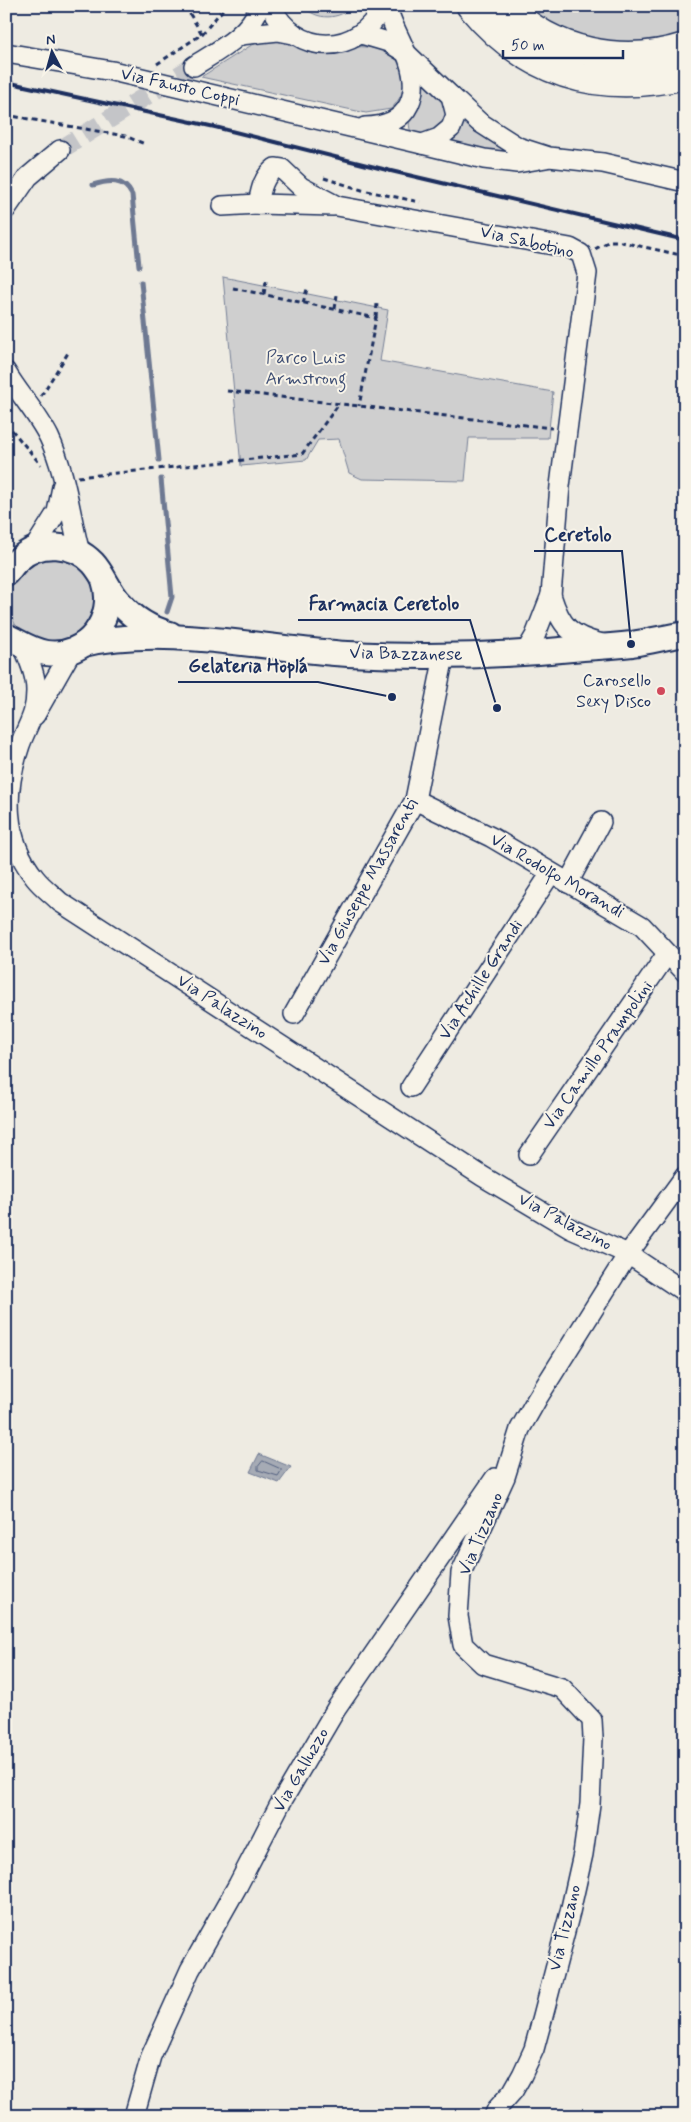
<svg xmlns="http://www.w3.org/2000/svg" width="691" height="2122" font-family="Mynerve,sans-serif">
  <rect width="100%" height="100%" fill="#eeebe2"/>
  <filter id="ink" filterUnits="userSpaceOnUse"><feTurbulence type="fractalNoise" baseFrequency=".02" numOctaves="2"/><feDisplacementMap in="SourceGraphic" scale="10" xChannelSelector="R" yChannelSelector="G"/><feConvolveMatrix kernelMatrix="1 2 1 2 8 2 1 2 1" color-interpolation-filters="sRGB"/></filter>
  <g filter="url(#ink)">
    <g fill="#cfcfcf" stroke="#757f96">
      <path d="M303 6H353C339 20 317 21 303 6Z"/>
      <path d="M519 6H685V38L653 47 567 36Z"/>
      <path d="M283 40C298 45 313 53 328 53 341 54 353 45 366 47 403 50 418 81 391 109L366 113 201 77 250 46 261 41Z"/>
      <path d="M418 73 449 104C444 128 438 135 412 134 404 122 415 88 418 73Z"/>
      <path d="M462 119 523 158 441 143Z"/>
      <path d="M223 277 388 310 380 361 553 392 548 438H469L465 481 362 479 349 473 339 439 318 440 306 460 241 466Z"/>
      <path d="M60 554 86 566 100 592 87 634 43 646 17 628 10 614 8 599 11 583 31 560Z"/>
    </g>
    <path fill="#a6abb5" stroke="#6e7992" d="M259 1454 291 1467 279 1483 250 1472Z"/>
    <g fill="none" stroke-linecap="round" stroke-linejoin="round">
      <path stroke="#536181" stroke-width="1" d="M263 1461 281 1469V1471L278 1476 258 1470V1467Z"/>
      <g stroke="#6e7992" stroke-width="5">
        <path d="M93 185C109 180 124 178 132 195L139 266"/>
        <path d="M141 282 159 460"/>
        <path d="M161 479 172 597 167 612"/>
      </g>
      <path stroke="#c4c5c8" stroke-width="19" stroke-dasharray="19 9" stroke-linecap="butt" d="M60 150 194 66"/>
      <defs>
        <g id="minor">
          <path d="M271 6C296 57 358 57 383 6"/>
          <path d="M240 35 278 31 293 34"/>
          <path d="M6 53 112 71 422 144 439 138 451 128 456 115 451 96 406 53 388 42 361 34"/>
          <path d="M194 66C219 50 249 35 260 6"/>
          <path d="M451 96 479 122 518 147 549 157 603 163 685 182"/>
          <path d="M365 127C412 126 422 92 406 53 400 37 391 24 387 6"/>
          <path d="M422 144 484 159 517 163 546 158"/>
          <path d="M258 204C261 189 263 177 275 168L282 169 301 187 337 206 570 248 581 254 587 273 560 486 551 595"/>
          <path d="M222 206 258 204 333 206"/>
          <path d="M6 209 28 177 60 150"/>
          <path d="M6 372C19 394 37 413 49 437 66 473 70 515 80 553"/>
          <path d="M33 550 57 512 62 487"/>
          <path d="M22 643C28 658 36 674 36 691 36 716 28 723 20 745 4 792 3 838 35 878 42 887 52 894 60 902L482 1176 571 1229 628 1254 685 1292"/>
          <path d="M525 653 535 636 551 595C561 627 570 636 602 644"/>
          <path d="M35 715 72 650"/>
          <path d="M415 800 491 837 642 926 685 972"/>
          <path d="M568 883 601 822"/>
          <path d="M294 1014 415 800 444 656"/>
          <path d="M411 1087 551 873"/>
          <path d="M529 1155 667 954"/>
          <path d="M134 2116 151 2056 190 1970 238 1885 279 1806 336 1709 495 1478"/>
          <path d="M494 2116 497 2109 513 2091 522 2075 534 2049 543 2016 570 1912 583 1854 590 1804 593 1738 592 1720 562 1688 483 1664 463 1645 458 1616 461 1573 505 1477 520 1429 537 1399 628 1254 685 1176"/>
        </g>
        <g id="major">
          <path d="M6 573C10 569 14 563 19 559 40 540 74 543 93 563 104 575 109 592 121 604 134 619 151 629 170 634"/>
          <path d="M6 636C19 642 32 651 46 653 87 659 117 618 104 580"/>
          <path d="M84 644C163 625 266 649 348 654 427 658 505 656 583 648 600 647 616 646 632 644 650 641 667 637 685 634"/>
        </g>
        <g id="highway">
          <path d="M471 6C528 75 599 95 685 75"/>
          <path d="M506 6C552 53 623 67 685 47"/>
        </g>
      </defs>
      <use href="#minor" stroke="#1b2f5e" stroke-width="22"/>
      <use href="#major" stroke="#1b2f5e" stroke-width="28"/>
      <use href="#highway" stroke="#1b2f5e" stroke-width="31"/>
      <g stroke="#1b2f5e" stroke-width="3" stroke-dasharray="5 4" stroke-linecap="butt">
        <path d="M185 6 202 34"/>
        <path d="M157 64 202 34 226 6"/>
        <path d="M6 115 125 136 145 144"/>
        <path d="M324 178 362 190 420 202"/>
        <path d="M595 249 610 241H617L685 256"/>
        <path d="M233 288 376 318 359 406"/>
        <path d="M264 294 266 281"/>
        <path d="M303 303 307 289"/>
        <path d="M335 309 337 295"/>
        <path d="M376 318 377 303"/>
        <path d="M227 391 552 428"/>
        <path d="M41 396 68 353"/>
        <path d="M6 423 41 465"/>
        <path d="M78 477 302 454 339 404"/>
      </g>
      <use href="#minor" stroke="#f7f3e8" stroke-width="19"/>
      <use href="#major" stroke="#f7f3e8" stroke-width="24"/>
      <use href="#highway" stroke="#f7f3e8" stroke-width="28"/>
      <path stroke="#1b2f5e" stroke-width="4" d="M6 82 215 127 391 171 685 240"/>
    </g>
  </g>
  <circle fill="#d1495b" stroke="#f7f3e8" stroke-width="2" cx="661" cy="691" r="5"/>
  <g text-anchor="middle" dominant-baseline="central" stroke-width="4" stroke-linejoin="round" paint-order="stroke">
    <g font-size="18" fill="#1b2f5e" stroke="#f7f3e8">
      <text transform="translate(180 87) rotate(13)">Via Fausto Coppi</text>
      <text transform="translate(527 242) rotate(13)">Via Sabotino</text>
      <text transform="translate(406 654) rotate(1)">Via Bazzanese</text>
      <text transform="translate(557 876) rotate(30)">Via Rodolfo Morandi</text>
      <text transform="translate(368 882) rotate(-61)">Via Giuseppe Massarenti</text>
      <text transform="translate(481 980) rotate(-57)">Via Achille Grandi</text>
      <text transform="translate(222 1007) rotate(33)">Via Palazzino</text>
      <text transform="translate(598 1055) rotate(-55)">Via Camillo Prampolini</text>
      <text transform="translate(565 1222) rotate(28)">Via Palazzino</text>
      <text transform="translate(481 1534) rotate(-67)">Via Tizzano</text>
      <text transform="translate(301 1770) rotate(-60)">Via Galluzzo</text>
      <text transform="translate(565 1928) rotate(-76)">Via Tizzano</text>
    </g>
    <g font-size="18" fill="#3f4f75" stroke="#f7f3e8">
      <text x="306" y="358">Parco Luis<tspan x="306" dy="21">Armstrong</tspan></text>
    </g>
    <g font-size="18" fill="#1b2f5e" stroke="#f7f3e8" text-anchor="end">
      <text x="651" y="681">Carosello<tspan x="651" dy="21">Sexy Disco</tspan></text>
    </g>
  </g>
  <path fill="none" stroke="#1b2f5e" stroke-width="2" d="M631 644L622 551H534M497 708L470 620H298M392 697L318 682H178"/>
  <g fill="#1b2f5e" stroke="#f7f3e8" stroke-width="2">
    <circle cx="631" cy="644" r="5"/>
    <circle cx="497" cy="708" r="5"/>
    <circle cx="392" cy="697" r="5"/>
  </g>
  <g font-size="19" text-anchor="middle" font-weight="bold" fill="#1b2f5e" stroke="#f7f3e8" stroke-width="4" stroke-linejoin="round" paint-order="stroke">
    <text x="578" y="541">Ceretolo</text>
    <text x="384" y="610">Farmacia Ceretolo</text>
    <text x="248" y="672">Gelateria Hoplá</text>
  </g>
  <rect width="691" height="2122" fill="none" stroke="#f7f3e8" stroke-width="25"/>
  <rect x="12" y="12" width="666" height="2097" fill="none" stroke="#1b2f5e" stroke-width="2" filter="url(#ink)"/>
  <g transform="translate(52 52) rotate(354)" stroke="#f7f3e8" stroke-width="4" paint-order="stroke">
  <path d="M0-4L9 19L0 12L-9 19Z" fill="#1b2f5e"/>
  <text y="-8" font-size="14" font-weight="bold" text-anchor="middle" fill="#1b2f5e">N</text>
  </g>
  <path d="M503 50v8h120v-8" fill="none" stroke="#1b2f5e" stroke-width="2.5"/>
  <text x="511" y="50" font-size="15" fill="#1b2f5e" stroke="#f7f3e8" stroke-width="4" paint-order="stroke">50 m</text>
</svg>
